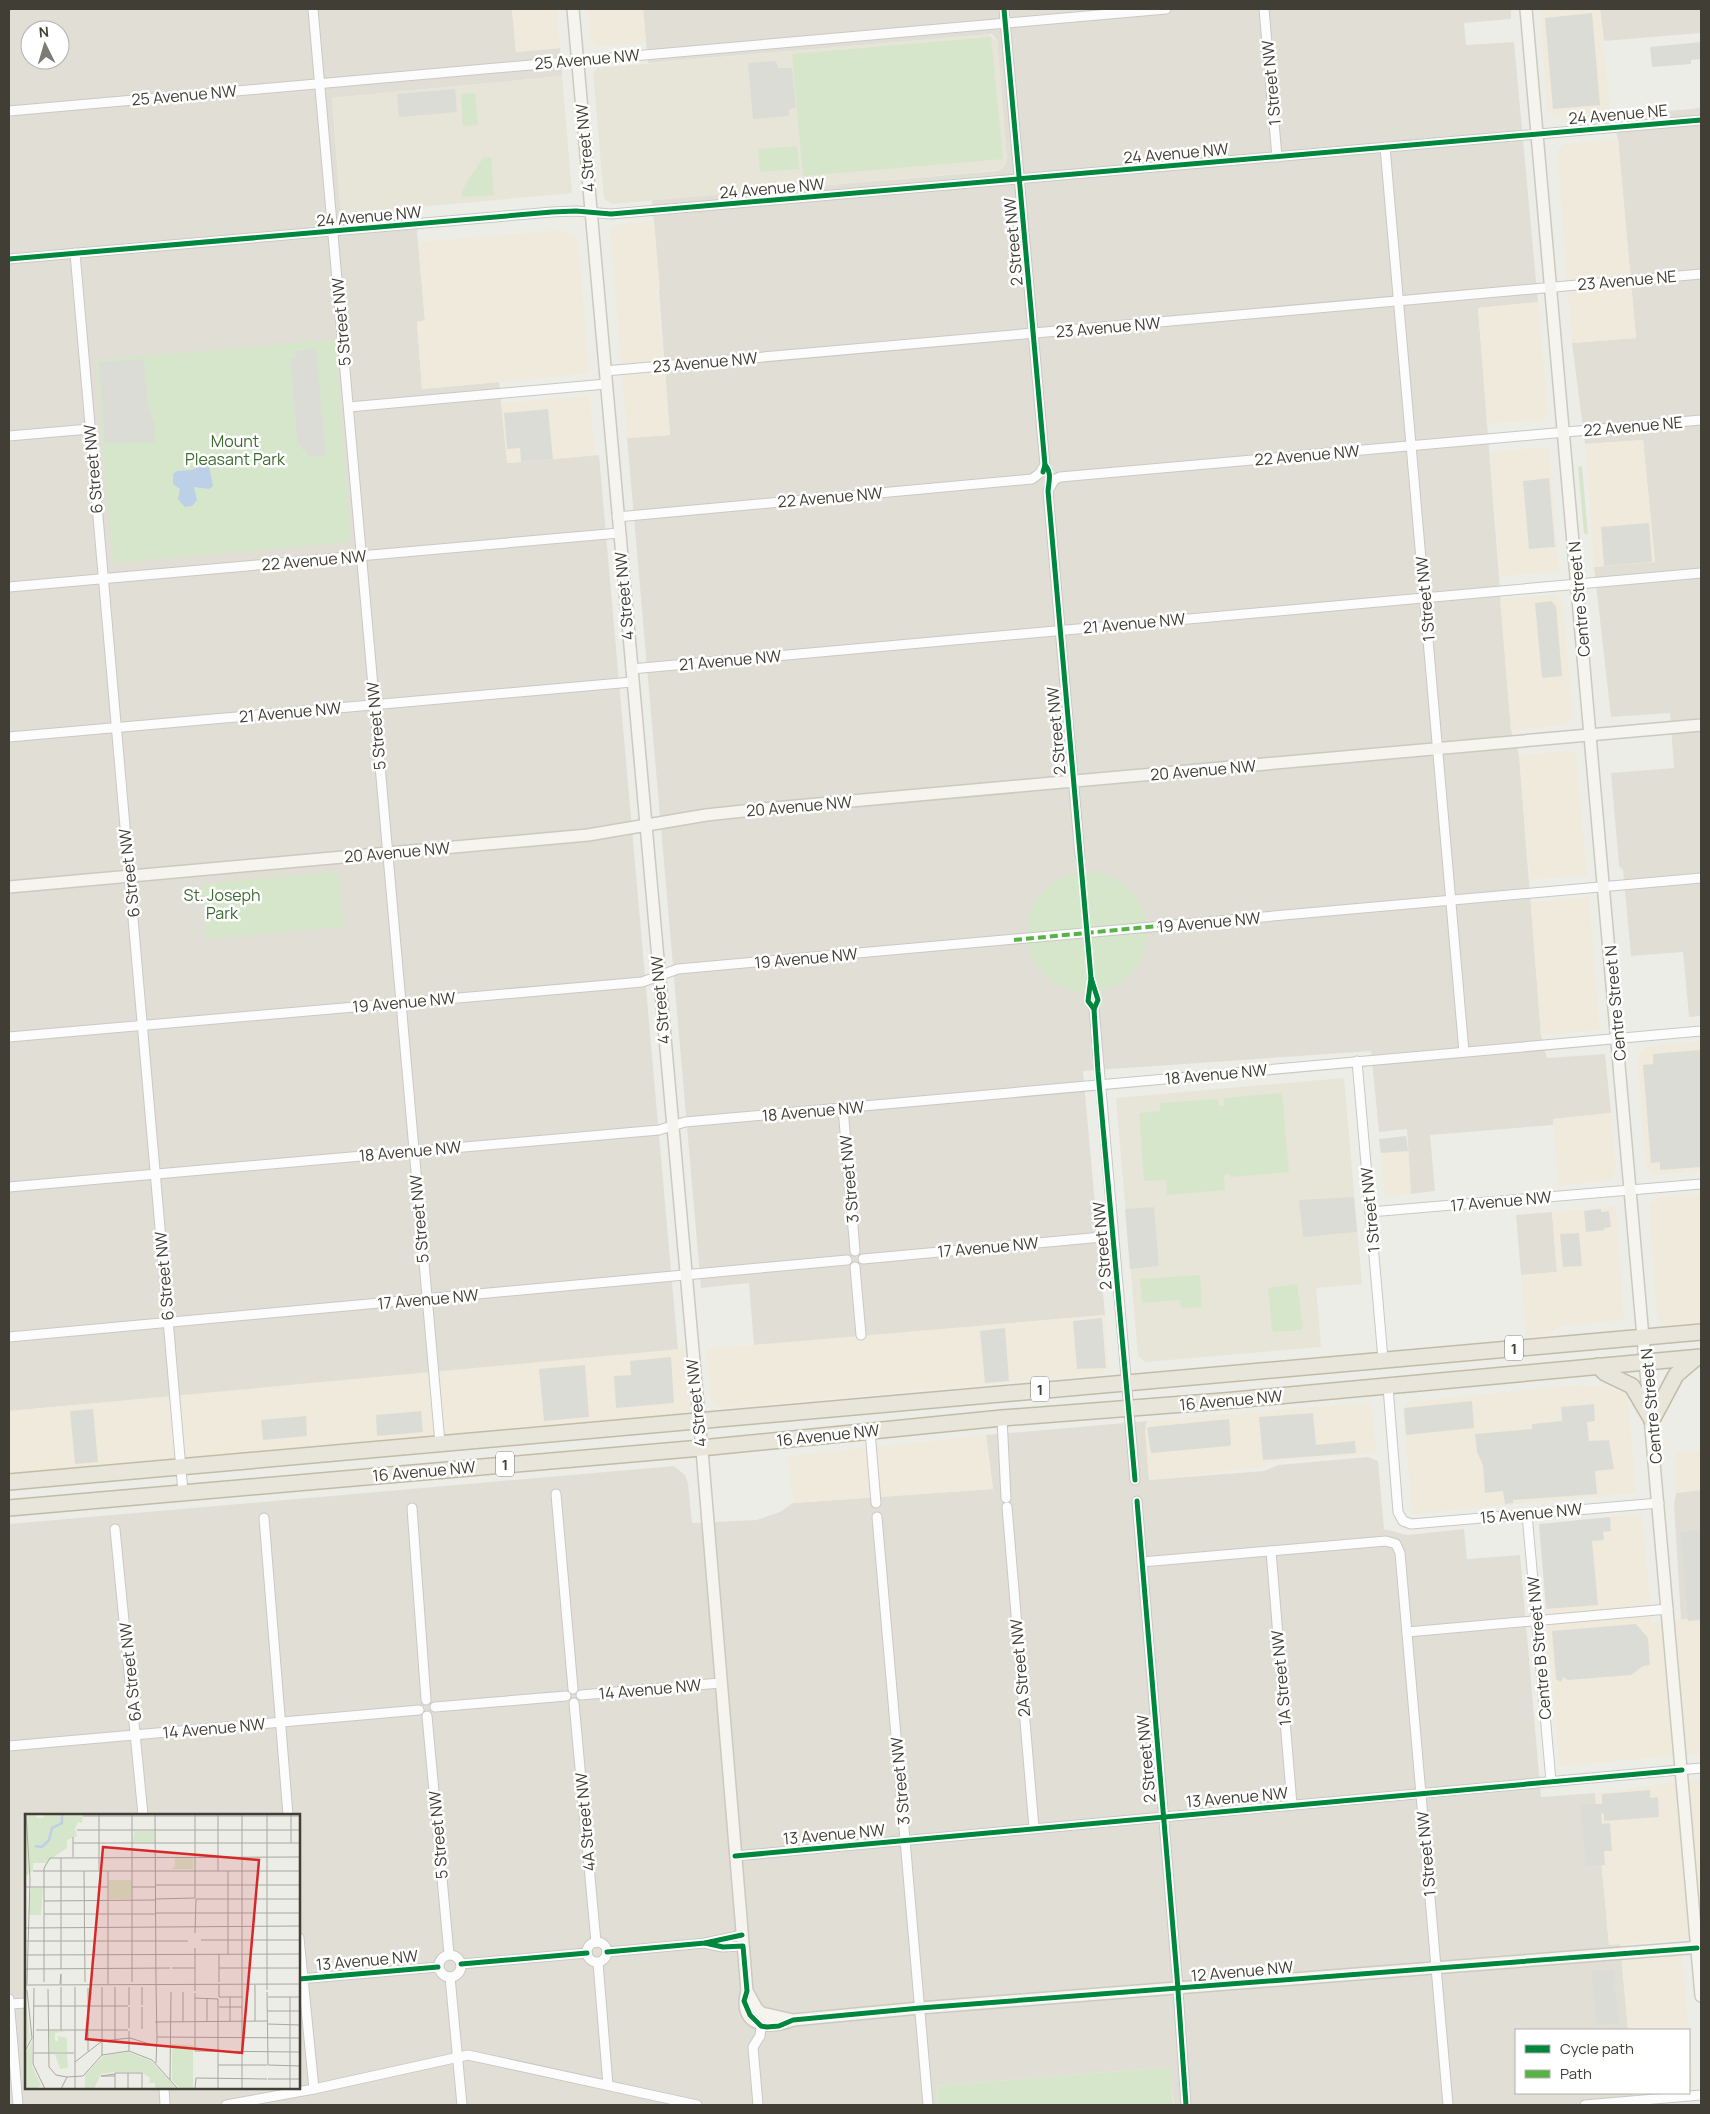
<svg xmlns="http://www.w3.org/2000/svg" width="1710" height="2114" font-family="Manrope,sans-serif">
  <rect width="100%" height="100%" fill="#edede8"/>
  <g fill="#e1dfd5" fill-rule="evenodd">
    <path d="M9 9H512L516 52 560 48 562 76 332 98 341 214 415 208 425 321 417 322 422 389 499 382 508 463 599 455 678 1350 557 1363 9 1411ZM30 30H60V60H30Z"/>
    <path d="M643 9H1511V19L1464 23 1466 45 1514 42 1538 302 1478 308 1511 730 1519 755 1541 1035 1547 1058 1605 1054 1611 1113 1553 1119V1125L1430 1135 1435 1191 1411 1194 1407 1129 1379 1132 1371 1051 1083 1071 1105 1315 754 1346 749 1283 701 1288 627 438 670 435 652 200 996 171 1000 170 1007 159 997 40 992 34 648 63Z"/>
    <path d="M1600 9H1701V33L1604 41Z"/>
    <path d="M1701 108V1016L1689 1017 1683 952 1631 956 1623 870 1619 866 1611 773 1674 768 1670 713 1611 717 1594 567 1655 562 1643 440 1585 444 1572 343 1636 338 1618 139 1612 116Z"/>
    <path d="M1552 1212 1557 1272 1521 1275 1516 1215Z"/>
    <path d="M1147 1421 1146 1430 1149 1480 1264 1471 1278 1465 1368 1457 1378 1461 1384 1529 1407 1535 1464 1529 1467 1559 1520 1555 1541 1797 1595 1793 1609 1945 1620 1944 1628 2030H1516V2093H1634V2105H1174L1169 2067 936 2086 937 2105H9V1524L674 1466 685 1475 688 1483 692 1523 757 1520 780 1512 793 1503 993 1489 986 1435ZM26 1815H299V2088H26Z"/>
    <path d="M1701 1490V1618L1681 1620 1674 1504 1676 1493Z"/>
  </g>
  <g fill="#efeadc">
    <path d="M512 9H557L560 48 516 52Z"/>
    <path d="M588 9H643L646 43 598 47 590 42Z"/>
    <path d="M1540 9H1600L1611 116 1565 120 1547 112Z"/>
    <path d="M1618 139 1636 338 1572 343 1557 151 1564 144Z"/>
    <path d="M654 221 660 290H657L670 435 627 438 610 228 619 224Z"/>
    <path d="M557 230 578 237 589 369 586 374 422 389 417 322 425 320 418 242Z"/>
    <path d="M1538 302 1548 413 1541 420 1488 424 1478 308Z"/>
    <path d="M586 396 590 398 595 455 507 463 501 403Z"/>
    <path d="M1643 440 1655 562 1594 567 1585 444Z"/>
    <path d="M1549 447 1559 572 1500 576 1490 452Z"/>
    <path d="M1555 595 1563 601 1573 717 1568 725 1511 730 1500 599Z"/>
    <path d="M1571 751 1576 755 1587 875 1530 880 1519 755Z"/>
    <path d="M1589 897 1600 1030 1541 1035 1531 902Z"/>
    <path d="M1701 1041V1171L1655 1175 1646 1168 1637 1058 1645 1047Z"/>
    <path d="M1611 1113 1616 1170 1612 1180 1558 1186 1553 1119Z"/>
    <path d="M1407 1136 1411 1194 1385 1197 1379 1139Z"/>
    <path d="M1701 1194V1322L1665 1325 1657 1319 1649 1206 1654 1198Z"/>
    <path d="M1616 1206 1624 1320 1561 1326 1547 1335 1526 1336 1521 1275 1557 1272 1552 1212Z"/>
    <path d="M1105 1315 1109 1366 1102 1374 723 1408 716 1406 711 1400 706 1349Z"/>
    <path d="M691 1348 698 1420 9 1482V1411Z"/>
    <path d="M1575 1385 1606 1386 1628 1396 1636 1493 1412 1514 1403 1410 1408 1402Z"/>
    <path d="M1371 1402 1377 1453 1273 1462 1262 1467 1149 1480 1145 1430 1147 1421Z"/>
    <path d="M986 1435 993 1489 793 1503 788 1456Z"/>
    <path d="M1701 1450V1490L1676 1493V1452Z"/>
    <path d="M1642 1514 1652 1622 1701 1618V1754L1559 1766 1539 1524Z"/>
    <path d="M1701 1779V1938L1609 1945 1595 1793Z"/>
    <path d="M1682 1953 1694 2088H1689V2030H1628L1622 1957Z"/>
  </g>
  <g fill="#e7e5d8">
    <path d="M988 34 997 40 1007 159 1006 165 1000 170 612 204 604 199 593 72 598 68Z"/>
    <path d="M562 76 572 193 341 214 332 98Z"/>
    <path d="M1344 1078 1362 1284 1316 1288 1321 1347 1145 1362 1138 1356 1116 1098Z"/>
  </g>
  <g fill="#d6e6ca">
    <path d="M991 37 1003 159 803 176 792 54Z"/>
    <path d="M475 93 478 125 463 126 461 94Z"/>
    <path d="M797 146 799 169 760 172 758 149Z"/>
    <path d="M491 157 494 195 462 197V190L483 158Z"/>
    <path d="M335 340 351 542 113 563 96 360Z"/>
    <path d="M1582 466 1588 535 1584 533 1578 467Z"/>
    <circle cx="1087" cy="932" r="60"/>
    <path d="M338 872 344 927 206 939 202 884Z"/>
    <path d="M1282 1093 1289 1172 1230 1177V1174L1224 1175 1225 1190 1167 1195 1166 1180 1144 1181 1139 1113 1160 1111V1103L1218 1099 1219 1106H1224V1098Z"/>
    <path d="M1200 1275 1202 1307 1181 1309 1180 1300 1142 1303 1140 1279Z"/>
    <path d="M1297 1284 1303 1327 1301 1330 1275 1332 1272 1330 1268 1288Z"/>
    <path d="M1170 2067 1173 2105H937L936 2086Z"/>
  </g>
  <g fill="#dcdcd7">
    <path d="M1592 13 1600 105 1553 109 1545 18Z"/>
    <path d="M1701 42V59L1691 60V64L1652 67 1650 47Z"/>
    <path d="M776 61 778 68H792L796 108 789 109V116L753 119 748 63Z"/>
    <path d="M455 89 457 112 399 117 397 94Z"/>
    <path d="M316 349 326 455 307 457V450H302V445L298 446 290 359 296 358 295 351Z"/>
    <path d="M144 359 148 410H151V419H154L156 442 105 443 99 362Z"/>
    <path d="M548 409 553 459 521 462 520 448 507 449 504 413Z"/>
    <path d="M1549 478 1555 547 1529 549 1523 481Z"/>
    <path d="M1649 523 1652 562 1604 566 1601 527Z"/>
    <path d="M1551 601 1556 606 1562 676 1542 678 1535 603Z"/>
    <path d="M1701 1050V1167L1660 1170V1162L1651 1163 1643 1065 1653 1064V1054Z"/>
    <path d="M1406 1136 1408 1151 1381 1153 1379 1139Z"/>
    <path d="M1354 1197 1357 1232 1303 1237 1299 1200Z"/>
    <path d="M1154 1207 1159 1266 1130 1269 1125 1209Z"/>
    <path d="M1601 1209V1212L1609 1211 1611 1227 1604 1228V1230L1586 1232 1584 1211Z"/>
    <path d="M1579 1233 1582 1266 1563 1267 1560 1234Z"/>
    <path d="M1102 1318 1106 1368 1077 1369 1073 1321Z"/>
    <path d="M1005 1328 1009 1381 985 1383 980 1331Z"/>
    <path d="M671 1357 674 1403 616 1408 614 1376 631 1375 630 1361Z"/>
    <path d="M585 1365 589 1417 544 1421 539 1369Z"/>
    <path d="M1472 1401 1474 1428 1406 1435 1404 1408Z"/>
    <path d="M1594 1404 1595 1421 1587 1422 1589 1441 1609 1440 1614 1469 1595 1471 1597 1494 1513 1500V1503L1505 1504 1503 1491 1485 1493 1483 1465 1477 1452 1475 1434 1532 1429V1424L1562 1421 1561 1407Z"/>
    <path d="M93 1409 98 1462 75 1464 70 1411Z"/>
    <path d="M421 1411 423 1432 377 1436 376 1415Z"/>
    <path d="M1313 1413 1316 1445 1355 1441 1356 1453 1263 1460 1259 1417Z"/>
    <path d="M306 1416 307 1436 263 1440 261 1420Z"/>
    <path d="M1229 1419 1231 1444 1229 1446 1151 1453 1147 1428 1150 1427Z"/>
    <path d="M1610 1517 1611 1531 1603 1532 1604 1540 1592 1541 1598 1605 1546 1609 1539 1524Z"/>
    <path d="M1701 1530V1620L1688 1621 1680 1532Z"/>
    <path d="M1636 1624 1648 1638 1650 1665 1643 1666 1631 1675 1568 1680 1563 1677 1561 1682 1556 1679 1552 1631Z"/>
    <path d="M1650 1790V1798L1658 1797 1659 1817 1604 1821V1814L1601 1813 1602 1824 1610 1823 1612 1851H1604L1605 1865 1586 1866 1580 1804H1602V1794Z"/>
    <path d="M1614 1969 1615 1982 1612 1988 1616 1992 1619 2023 1596 2025 1591 1971Z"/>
  </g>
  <path fill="#bcd0e7" d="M205 463 209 466 213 486 209 489 194 487 197 500 192 506 185 507 178 499 180 489 173 484V474L177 471 192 470Z"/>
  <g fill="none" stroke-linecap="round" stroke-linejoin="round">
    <defs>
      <g id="street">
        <path d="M313 9 440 1443"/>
        <path d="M1264 9 1277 157"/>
        <path d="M9 111 1166 9"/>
        <path d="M1385 147 1464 1052"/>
        <path d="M75 253 183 1492"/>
        <path d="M9 259 552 212 576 211 611 214 1701 120"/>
        <path d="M605 371 1701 274"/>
        <path d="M349 407 606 384"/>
        <path d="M9 436 89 429"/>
        <path d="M617 517 1032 479 1040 473 1045 465 1004 9"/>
        <path d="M9 587 619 533"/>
        <path d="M631 669 1701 573"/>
        <path d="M9 737 632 682"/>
        <path d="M1080 856 1048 491 1054 480 1060 477 1701 420"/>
        <path d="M1094 1009 1135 1480"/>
        <path d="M9 1037 642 982 678 969 1701 878"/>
        <path d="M1357 1061 1383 1359"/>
        <path d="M843 1108 855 1251"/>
        <path d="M9 1187 659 1130 685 1122 1701 1031"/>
        <path d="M1370 1212 1701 1184"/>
        <path d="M863 1259 1113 1236"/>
        <path d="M855 1267 861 1335"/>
        <path d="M9 1337 847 1260"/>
        <path d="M1388 1387 1398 1512 1403 1521 1411 1524 1659 1503"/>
        <path d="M1002 1418 1006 1498"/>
        <path d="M870 1431 876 1503"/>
        <path d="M556 1494 573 1689"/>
        <path d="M1137 1501 1177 1976 1186 2105"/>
        <path d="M1007 1507 1034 1828"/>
        <path d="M412 1508 426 1700"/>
        <path d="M1527 1514 1551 1781"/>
        <path d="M877 1517 928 2105"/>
        <path d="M264 1518 288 1815"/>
        <path d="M115 1529 143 1815"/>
        <path d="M1271 1551 1292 1805"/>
        <path d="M1142 1562 1386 1541 1396 1544 1400 1553 1448 2105"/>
        <path d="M1407 1632 1668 1609"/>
        <path d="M581 1695 720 1683"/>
        <path d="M574 1703 596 1942"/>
        <path d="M435 1707 566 1696"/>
        <path d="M427 1716 449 1954"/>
        <path d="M9 1746 419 1710"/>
        <path d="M735 1856 1701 1768"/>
        <path d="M299 1938 314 2089"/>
        <circle cx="597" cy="1952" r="10"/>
        <path d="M708 1944 723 1947 743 1946"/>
        <path d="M607 1952 705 1943 742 1935"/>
        <circle cx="450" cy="1966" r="11"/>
        <path d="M598 1963 608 2085"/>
        <path d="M461 1964 587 1953"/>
        <path d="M450 1977 462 2105"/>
        <path d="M299 1979 438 1967"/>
        <path d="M9 1999 18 2105"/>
        <path d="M9 2004 26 2003"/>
        <path d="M164 2088 165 2105"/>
        <path d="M226 2105 314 2089 468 2055 697 2105"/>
        <path d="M758 2105 753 2047 760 2036 761 2026"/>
        <path d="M1585 2105 1701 2095"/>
      </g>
      <g id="secondary">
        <path d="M573 9 703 1462 747 1991C737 2025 767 2031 793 2020L920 2008 1701 1947"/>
        <path d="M1526 9 1701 1996"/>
        <path d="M9 887 588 835 706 815 762 809 1701 725"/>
        <path d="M747 1991 757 2009 762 2013 793 2020"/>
      </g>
      <g id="highway">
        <path d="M1598 1366 1605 1373 1632 1386 1652 1420"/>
        <path d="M1652 1420 1676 1375 1696 1358"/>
        <path d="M9 1482 1701 1332"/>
        <path d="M9 1508 701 1448 1002 1418 1223 1401 1701 1357"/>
      </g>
    </defs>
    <use href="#street" stroke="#c9c9c4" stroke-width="11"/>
    <use href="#secondary" stroke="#cbcabf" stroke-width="14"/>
    <use href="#highway" stroke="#c2bca6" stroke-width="18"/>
    <use href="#street" stroke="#fcfcfc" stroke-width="9"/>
    <use href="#secondary" stroke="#f5f4ee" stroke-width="11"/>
    <use href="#highway" stroke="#e8e5da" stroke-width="15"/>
    <path stroke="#57b346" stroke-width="4" stroke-dasharray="8 4" stroke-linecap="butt" d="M1014 940 1158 926"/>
    <defs>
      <g id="cycleway">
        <path d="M1004 9 1045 465 1043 472"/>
        <path d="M9 259 552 212 576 211 611 214 1701 120"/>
        <path d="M1045 465C1052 473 1049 480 1048 491L1091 978 1088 1001 1094 1009"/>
        <path d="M1091 978 1098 1000 1094 1009 1098 1072 1135 1480"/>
        <path d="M1137 1501 1177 1976 1186 2105"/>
        <path d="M735 1856 1682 1770"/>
        <path d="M705 1943 723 1947 743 1946 747 1991 744 2001 750 2015 761 2026 767 2027 779 2026 793 2020 920 2008 1697 1948"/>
        <path d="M607 1952 705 1943 742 1935"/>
        <path d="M461 1964 587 1953"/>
        <path d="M299 1979 438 1967"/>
      </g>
    </defs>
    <use href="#cycleway" stroke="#fff" stroke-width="8"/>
    <use href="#cycleway" stroke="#00873e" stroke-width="5"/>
  </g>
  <g text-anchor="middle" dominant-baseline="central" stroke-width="5" stroke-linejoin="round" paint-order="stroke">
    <g fill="#fff" stroke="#7a7872" stroke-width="1">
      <rect x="1505" y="1335.5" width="18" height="25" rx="4"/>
      <rect x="1031" y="1376.5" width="18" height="25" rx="4"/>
      <rect x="496" y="1451.5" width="18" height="25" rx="4"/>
    </g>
    <g font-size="15" font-weight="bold" fill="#413e35">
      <text x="1514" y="1348">1</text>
      <text x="1040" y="1389">1</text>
      <text x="505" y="1464">1</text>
    </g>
    <g font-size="16" fill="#413e35" stroke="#fff">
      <text transform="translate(587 59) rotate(-5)">25 Avenue NW</text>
      <text transform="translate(1271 83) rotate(-95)">1 Street NW</text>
      <text transform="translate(184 95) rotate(-5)">25 Avenue NW</text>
      <text transform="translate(1618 114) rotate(-5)">24 Avenue NE</text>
      <text transform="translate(585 148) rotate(-95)">4 Street NW</text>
      <text transform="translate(1176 153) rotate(-5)">24 Avenue NW</text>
      <text transform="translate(772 188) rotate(-5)">24 Avenue NW</text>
      <text transform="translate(369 216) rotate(-5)">24 Avenue NW</text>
      <text transform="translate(1013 242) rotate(-95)">2 Street NW</text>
      <text transform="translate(1627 280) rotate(-5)">23 Avenue NE</text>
      <text transform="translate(341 322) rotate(-95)">5 Street NW</text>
      <text transform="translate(1108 327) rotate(-5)">23 Avenue NW</text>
      <text transform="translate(705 362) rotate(-5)">23 Avenue NW</text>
      <text transform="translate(1633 426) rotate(-5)">22 Avenue NE</text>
      <text transform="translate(1307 455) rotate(-5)">22 Avenue NW</text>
      <text transform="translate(93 469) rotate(-95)">6 Street NW</text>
      <text transform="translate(830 497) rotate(-5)">22 Avenue NW</text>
      <text transform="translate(314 560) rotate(-5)">22 Avenue NW</text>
      <text transform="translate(624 596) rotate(-95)">4 Street NW</text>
      <text transform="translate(1425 599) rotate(-95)">1 Street NW</text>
      <text transform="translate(1579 599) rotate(-95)">Centre Street N</text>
      <text transform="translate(1134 623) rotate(-5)">21 Avenue NW</text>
      <text transform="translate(730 660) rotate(-5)">21 Avenue NW</text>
      <text transform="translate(290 712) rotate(-5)">21 Avenue NW</text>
      <text transform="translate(376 726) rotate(-95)">5 Street NW</text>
      <text transform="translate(1056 731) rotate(-95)">2 Street NW</text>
      <text transform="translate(1203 770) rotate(-5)">20 Avenue NW</text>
      <text transform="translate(799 806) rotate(-5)">20 Avenue NW</text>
      <text transform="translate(397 852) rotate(-5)">20 Avenue NW</text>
      <text transform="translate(129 873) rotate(-96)">6 Street NW</text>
      <text transform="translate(1209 922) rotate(-5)">19 Avenue NW</text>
      <text transform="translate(806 958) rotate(-5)">19 Avenue NW</text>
      <text transform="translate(660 1000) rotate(-95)">4 Street NW</text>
      <text transform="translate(404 1002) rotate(-5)">19 Avenue NW</text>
      <text transform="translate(1615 1003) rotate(-95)">Centre Street N</text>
      <text transform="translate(1216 1074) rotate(-5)">18 Avenue NW</text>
      <text transform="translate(813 1111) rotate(-5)">18 Avenue NW</text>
      <text transform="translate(410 1151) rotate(-5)">18 Avenue NW</text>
      <text transform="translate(849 1179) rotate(-95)">3 Street NW</text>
      <text transform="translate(1501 1201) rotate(-5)">17 Avenue NW</text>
      <text transform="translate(1370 1210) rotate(-95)">1 Street NW</text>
      <text transform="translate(419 1219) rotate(-95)">5 Street NW</text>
      <text transform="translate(1102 1246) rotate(-95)">2 Street NW</text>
      <text transform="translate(988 1247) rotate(-5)">17 Avenue NW</text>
      <text transform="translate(164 1276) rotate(-95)">6 Street NW</text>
      <text transform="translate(428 1299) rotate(-5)">17 Avenue NW</text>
      <text transform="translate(1231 1400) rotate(-5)">16 Avenue NW</text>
      <text transform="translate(696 1403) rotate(-96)">4 Street NW</text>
      <text transform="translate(1651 1406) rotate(-95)">Centre Street N</text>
      <text transform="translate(828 1435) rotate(-6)">16 Avenue NW</text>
      <text transform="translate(424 1471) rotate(-5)">16 Avenue NW</text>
      <text transform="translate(1531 1513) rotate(-5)">15 Avenue NW</text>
      <text transform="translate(1539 1648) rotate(-95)">Centre B Street NW</text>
      <text transform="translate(1020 1668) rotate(-95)">2A Street NW</text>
      <text transform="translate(130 1672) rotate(-96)">6A Street NW</text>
      <text transform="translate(1281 1678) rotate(-95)">1A Street NW</text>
      <text transform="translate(650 1689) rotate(-5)">14 Avenue NW</text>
      <text transform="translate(214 1728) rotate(-5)">14 Avenue NW</text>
      <text transform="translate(1146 1759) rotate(-95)">2 Street NW</text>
      <text transform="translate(900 1781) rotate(-95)">3 Street NW</text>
      <text transform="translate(1237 1797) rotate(-5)">13 Avenue NW</text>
      <text transform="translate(585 1822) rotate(-95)">4A Street NW</text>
      <text transform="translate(834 1834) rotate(-5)">13 Avenue NW</text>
      <text transform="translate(438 1835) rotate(-95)">5 Street NW</text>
      <text transform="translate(1426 1854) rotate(-95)">1 Street NW</text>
      <text transform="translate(367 1960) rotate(-5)">13 Avenue NW</text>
      <text transform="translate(1242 1971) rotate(-5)">12 Avenue NW</text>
    </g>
    <g font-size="16" fill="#3e6b30" stroke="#fff">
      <text x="235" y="441">Mount<tspan x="235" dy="18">Pleasant Park</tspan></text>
      <text x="222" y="895">St. Joseph<tspan x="222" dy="18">Park</tspan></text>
    </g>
  </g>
  <g transform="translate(25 1814)">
    <rect width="275" height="275" fill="#edede8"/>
    <path d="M2 0H10L12 4H18L20 0H58L57 9 53 8 50 15 52 22 42 26V34L20 49H8V57L0 62ZM129 17 130 28H108L109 17ZM150 44H168V55H146L150 52ZM84 66H106V85H84ZM6 74H18L16 101H3ZM1 185 5 223 0 235V186ZM24 217H42L30 219V227H33V222L42 224V238H25ZM7 228V252L16 271 11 275H0V240ZM147 230 168 231V275H156L147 266ZM103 238 126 247 152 275H130V269H124L125 264 116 258H89L76 260 69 275H60V261L78 242ZM30 240H42L43 254 35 255Z" fill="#d6e6ca"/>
    <path fill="none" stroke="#bcd0e7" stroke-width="2.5" d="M10 32 17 33 24 26 27 14 37 9V0"/>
    <path fill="none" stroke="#a8a7a0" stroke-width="1" d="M1 0 5 65 2 170M107 0V168M130 0 131 170M217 0V275M242 0V176M266 0V29M58 2H275M52 16H275M48 29H275M48 43V23M36 44V155M74 56V0M8 57H275M59 57 60 168M193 57V0M203 57V140M131 71H275M0 73H83M107 73H130M130 85 170 84V0M19 87 130 86M130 99H275M19 100H130M0 114 275 112M170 119 171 85H275M176 126H275M0 127H163M170 134V177M194 140V168M0 141 275 140M147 154H170M194 154H275M0 155 145 154M19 168V54L25 44 275 43M35 170 36 160V170M83 170V57M131 170 132 223M194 170V183H218M0 171 275 170M50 173V275M77 173V241M9 174 8 250 20 275M63 174V237M23 175 24 253 31 261 42 263M242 178 243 251M170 179V237L275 238M243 183H275M170 184 193 185V275M104 191V173M117 191V173M9 192H103M104 193V214M117 193V215M194 193H217M242 197H275M230 207V171M130 208 242 207M158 208V178M182 208V184M205 208V183M243 210 275 211M11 216H103M36 216V173M104 217V237M132 223 275 224M90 226V173M0 237 7 224 2 176M8 239H49M50 248 77 227 105 224 131 232M131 249 132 223M193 251H242M243 251 275 252M103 259V275M90 260 76 262H90M243 265H275M145 266 146 178M36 275 42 263 58 262 77 241 104 237 127 246 153 275M90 275V259H117V275M170 275 171 264 242 265M265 275V183"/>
    <path fill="#d62828" fill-opacity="0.15" stroke="#d62828" stroke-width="2.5" d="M78 33 234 46 217 239 61 225Z"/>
    <rect width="275" height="275" fill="none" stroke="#413e35" stroke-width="2.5"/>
  </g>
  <rect width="1710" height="2114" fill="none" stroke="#413e35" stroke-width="20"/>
  <rect x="1515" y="2029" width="175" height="65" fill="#ffffff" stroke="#b3b2ae"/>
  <rect x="1525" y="2045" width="25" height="8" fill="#00873e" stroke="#b3b2ae"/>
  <text x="1560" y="2054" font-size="15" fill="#413e35">Cycle path</text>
  <rect x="1525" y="2070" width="25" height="8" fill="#57b346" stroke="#b3b2ae"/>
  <text x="1560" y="2079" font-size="15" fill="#413e35">Path</text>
  <g transform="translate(45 45) rotate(355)"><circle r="24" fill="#ffffff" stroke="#b3b2ae"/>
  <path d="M0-4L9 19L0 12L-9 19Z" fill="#7d7b74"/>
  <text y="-8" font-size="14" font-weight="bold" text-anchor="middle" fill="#413e35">N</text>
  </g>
</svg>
